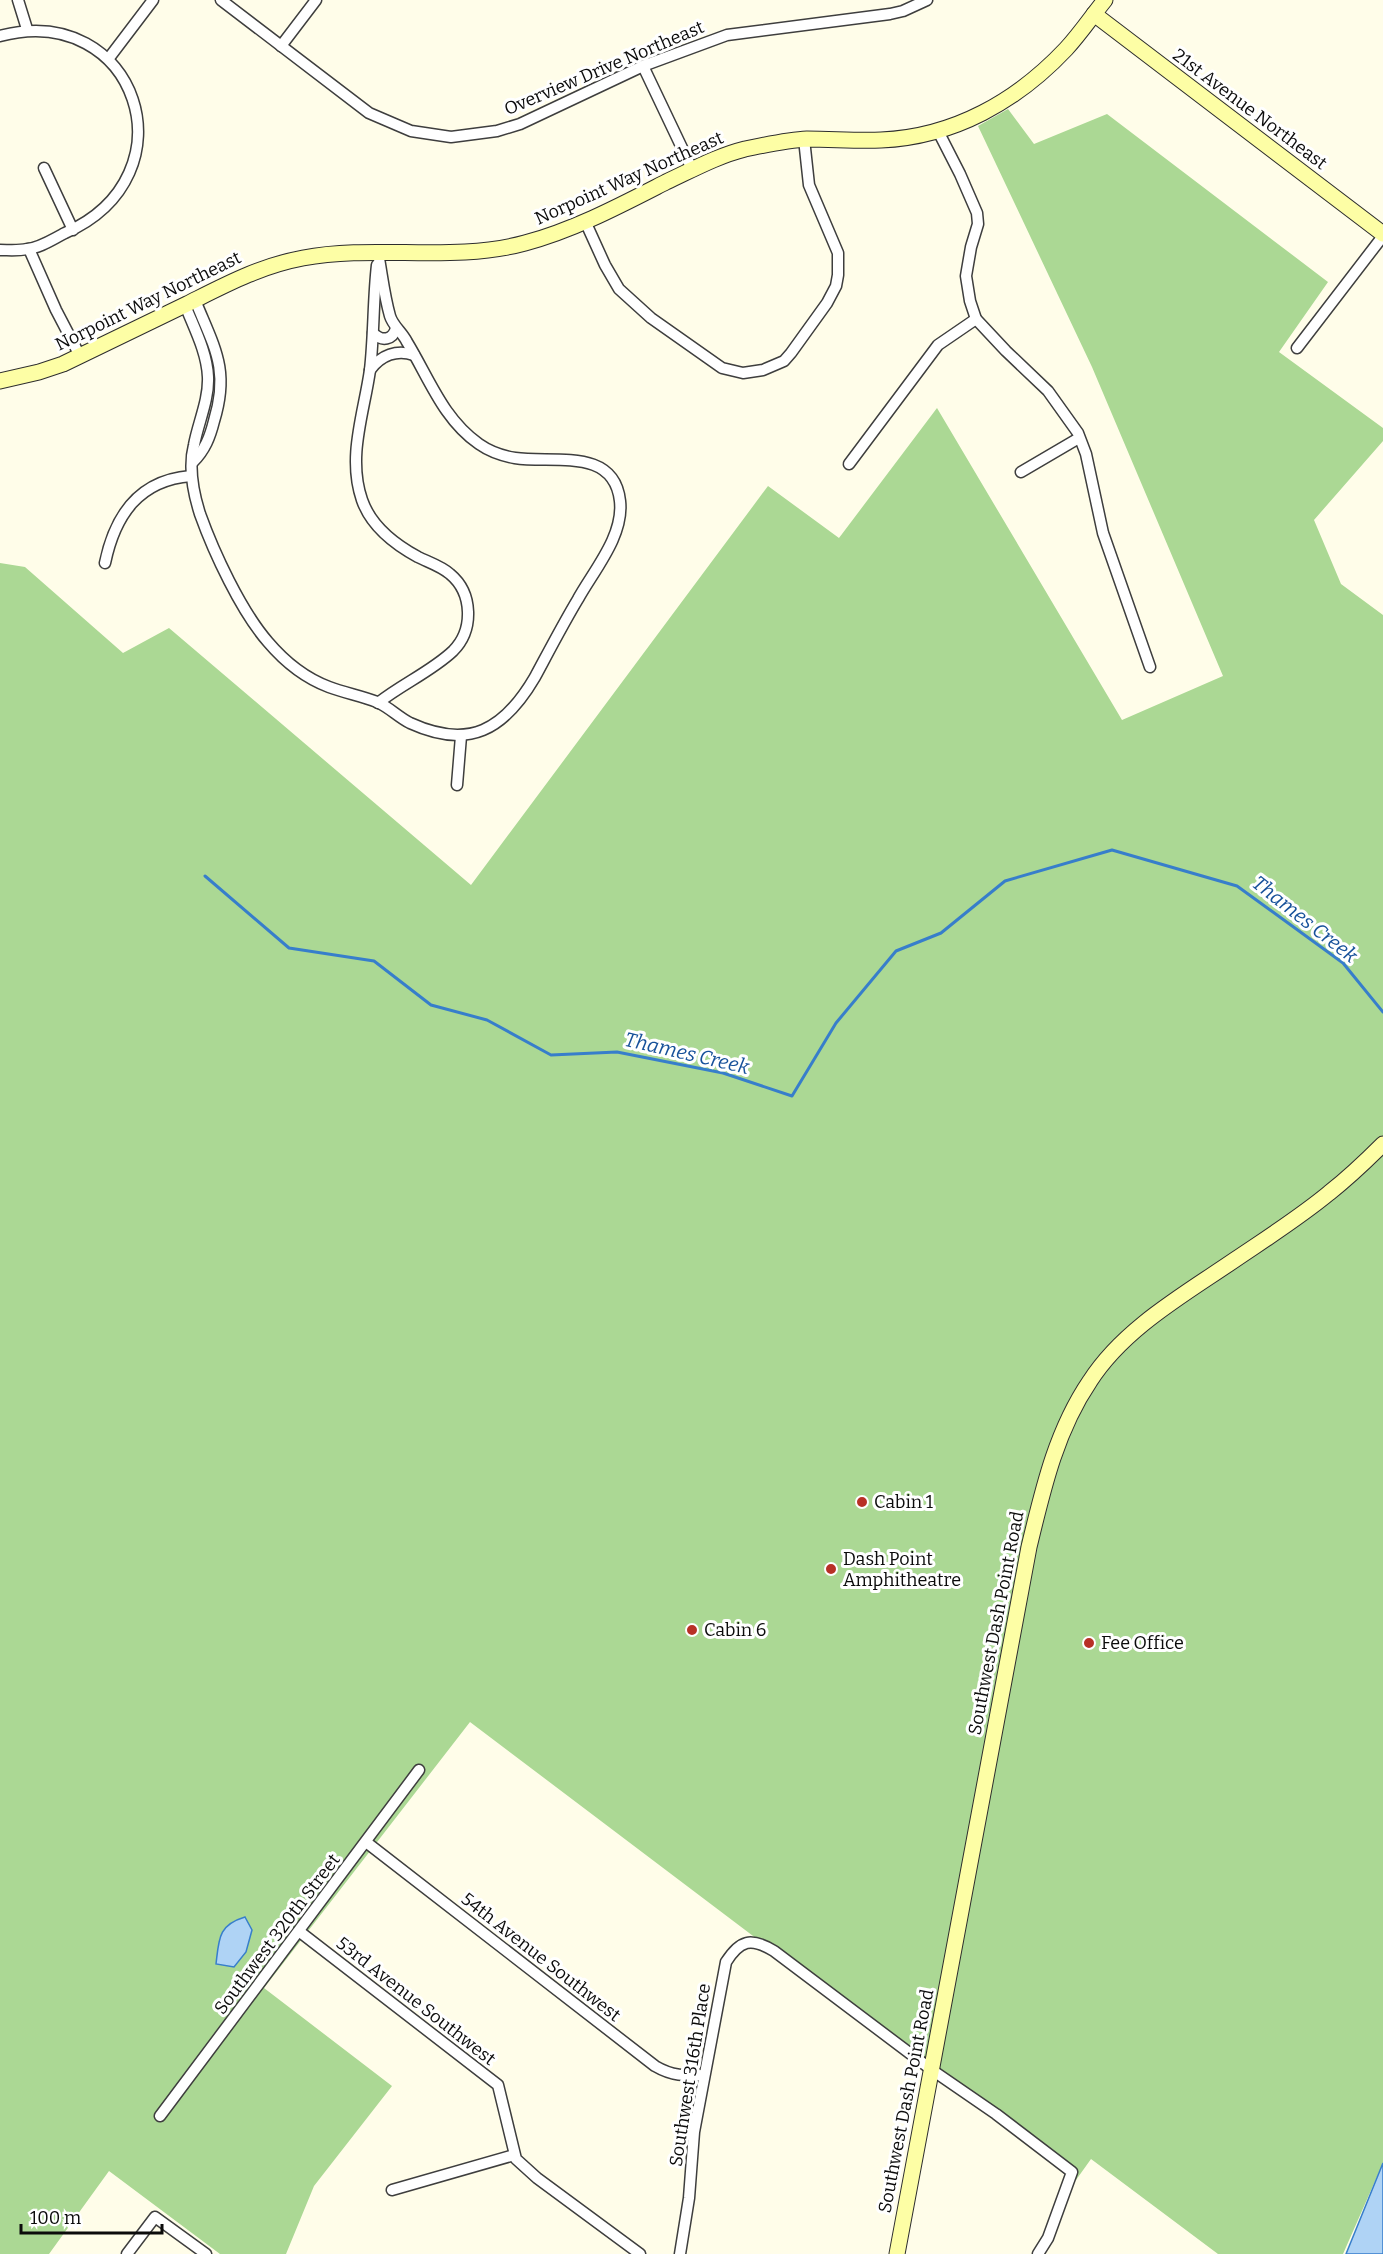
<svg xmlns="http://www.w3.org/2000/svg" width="1383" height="2254" font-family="Bitter,serif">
  <rect width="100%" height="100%" fill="#fffde9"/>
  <path fill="#abd894" d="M1008 109 1034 144 1107 114 1328 282 1279 352 1383 428V441L1314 520 1341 584 1383 615V2163L1343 2254H1218L1091 2159 1076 2180 470 1722 264 1988 392 2086 314 2186 286 2254H220L109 2171 49 2254H0V563L25 567 123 653 169 628 471 885 768 486 839 538 937 408 1122 720 1223 676 1092 367 978 126Z"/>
  <g fill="#afd3f5" stroke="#377ecb" stroke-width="1.5">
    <path d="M245 1917 252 1930 246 1952 234 1967 216 1964C219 1939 218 1925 245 1917Z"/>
    <path d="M1383 2163V2254H1346Z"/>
  </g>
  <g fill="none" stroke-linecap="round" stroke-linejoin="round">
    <path stroke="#377ecb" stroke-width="3" d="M205 876 289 948 374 961 431 1005 487 1020 551 1055 617 1052 723 1073 792 1096 836 1023 896 951 941 933 1005 881 1112 850 1237 886 1343 963 1383 1012"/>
    <defs>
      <g id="street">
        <path d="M18 0 27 29"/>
        <path d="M221 0 369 113 411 131 451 137 497 131 520 124 643 66 727 35 890 14 903 11 927 0"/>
        <path d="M0 36C136 0 196 175 65 233 53 239 40 248 27 249 18 251 9 250 0 250"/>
        <path d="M281 46 316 0"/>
        <path d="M109 58 153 0"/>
        <path d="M643 66 692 169"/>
        <path d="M938 131 960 174 977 213 978 224 971 247 966 276 970 301 976 319 1006 351 1048 391 1078 433 1086 454 1103 533 1150 667"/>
        <path d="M44 168 73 230"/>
        <path d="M585 221 605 265 619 289 651 318 722 368 743 373 763 370 784 361 791 353 827 303 836 286 838 275V253L809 185 804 139"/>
        <path d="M29 249 56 310 80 356"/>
        <path d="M377 265C373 300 374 335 370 370 364 413 347 457 362 500 371 526 394 544 418 557 428 562 441 566 450 574 473 593 474 630 453 651 432 671 402 684 378 703"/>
        <path d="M185 305C194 328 207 352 208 377 209 400 198 423 194 445 188 468 193 492 200 514 214 553 241 611 268 642 285 662 305 678 329 687 345 693 362 696 377 702 389 707 398 717 410 723 469 750 504 730 535 677 549 651 563 624 578 599 594 570 624 536 620 501 614 446 551 464 515 458 503 456 489 451 479 444 443 419 429 378 407 342 402 332 393 326 390 316 384 295 382 274 378 253"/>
        <path d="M373 333C382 342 393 340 396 328"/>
        <path d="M1297 348 1383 236"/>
        <path d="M370 370C381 355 397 349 414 355"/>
        <path d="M193 462C205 450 210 437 214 421 230 369 214 347 195 300"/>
        <path d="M849 464 938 345 976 319"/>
        <path d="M1021 472 1079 438"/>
        <path d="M105 563C115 515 139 480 191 476"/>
        <path d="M457 785 461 736"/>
        <path d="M366 1842 655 2066C672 2076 685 2076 704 2075"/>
        <path d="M300 1932 498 2085 516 2159 537 2178 640 2254"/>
        <path d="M160 2116 419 1770"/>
        <path d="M392 2190 514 2155"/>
        <path d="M127 2254 155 2217 206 2254"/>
        <path d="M680 2254 689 2198 694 2132 726 1962C740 1940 751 1937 774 1951L932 2070 996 2114 1072 2172 1048 2238 1038 2254"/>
      </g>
      <g id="secondary">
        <path d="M1094 14 1383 234"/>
        <path d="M0 381 39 372 63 364C104 344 146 324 187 304 225 285 260 266 303 258 376 244 452 263 525 243 574 230 621 205 666 182 692 170 717 156 745 149 765 145 787 140 807 139 832 139 857 141 881 140 954 137 1017 101 1066 49 1080 34 1092 16 1105 0"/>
        <path d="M897 2254 1029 1547C1043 1489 1056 1431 1090 1381 1124 1328 1185 1294 1236 1259 1267 1238 1300 1217 1329 1193 1348 1178 1366 1161 1383 1144"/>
      </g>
    </defs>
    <use href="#street" stroke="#3e3e3e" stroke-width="13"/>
    <use href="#secondary" stroke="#2d2d2d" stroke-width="17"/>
    <use href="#street" stroke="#fff" stroke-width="10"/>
    <use href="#secondary" stroke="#fdfea5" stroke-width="15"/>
  </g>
  <g fill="#b83026" stroke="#fff" stroke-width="2">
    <circle cx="862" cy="1502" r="6"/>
    <circle cx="831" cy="1569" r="6"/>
    <circle cx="692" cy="1630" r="6"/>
    <circle cx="1089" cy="1643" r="6"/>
  </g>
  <g text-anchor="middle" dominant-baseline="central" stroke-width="6" stroke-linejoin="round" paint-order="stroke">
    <g font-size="18" fill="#0b0b0b" stroke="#fff">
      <text transform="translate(604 68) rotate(-23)">Overview Drive Northeast</text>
      <text transform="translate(1250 109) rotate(37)">21st Avenue Northeast</text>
      <text transform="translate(629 178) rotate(-24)">Norpoint Way Northeast</text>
      <text transform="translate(148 301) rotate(-26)">Norpoint Way Northeast</text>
      <text transform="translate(996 1623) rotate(-79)">Southwest Dash Point Road</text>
      <text transform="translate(277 1934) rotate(-53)">Southwest 320th Street</text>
      <text transform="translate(541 1957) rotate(38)">54th Avenue Southwest</text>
      <text transform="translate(416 2001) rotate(38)">53rd Avenue Southwest</text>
      <text transform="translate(690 2075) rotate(-81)">Southwest 316th Place</text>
      <text transform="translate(906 2101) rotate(-79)">Southwest Dash Point Road</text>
    </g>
    <g font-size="18" fill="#0b0b0b" stroke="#fff" text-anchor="start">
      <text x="874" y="1502">Cabin 1</text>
      <text x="843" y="1559">Dash Point<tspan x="843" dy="21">Amphitheatre</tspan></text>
      <text x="704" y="1630">Cabin 6</text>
      <text x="1101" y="1643">Fee Office</text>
    </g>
    <g font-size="20" font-style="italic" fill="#17519a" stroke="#fff">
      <text transform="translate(1305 919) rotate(38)">Thames Creek</text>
      <text transform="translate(687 1053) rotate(13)">Thames Creek</text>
    </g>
  </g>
  <path d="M21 2224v9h141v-9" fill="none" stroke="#0b0b0b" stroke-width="3"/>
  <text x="30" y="2224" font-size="18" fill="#0b0b0b" stroke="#ffffff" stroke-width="4.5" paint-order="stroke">100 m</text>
</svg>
